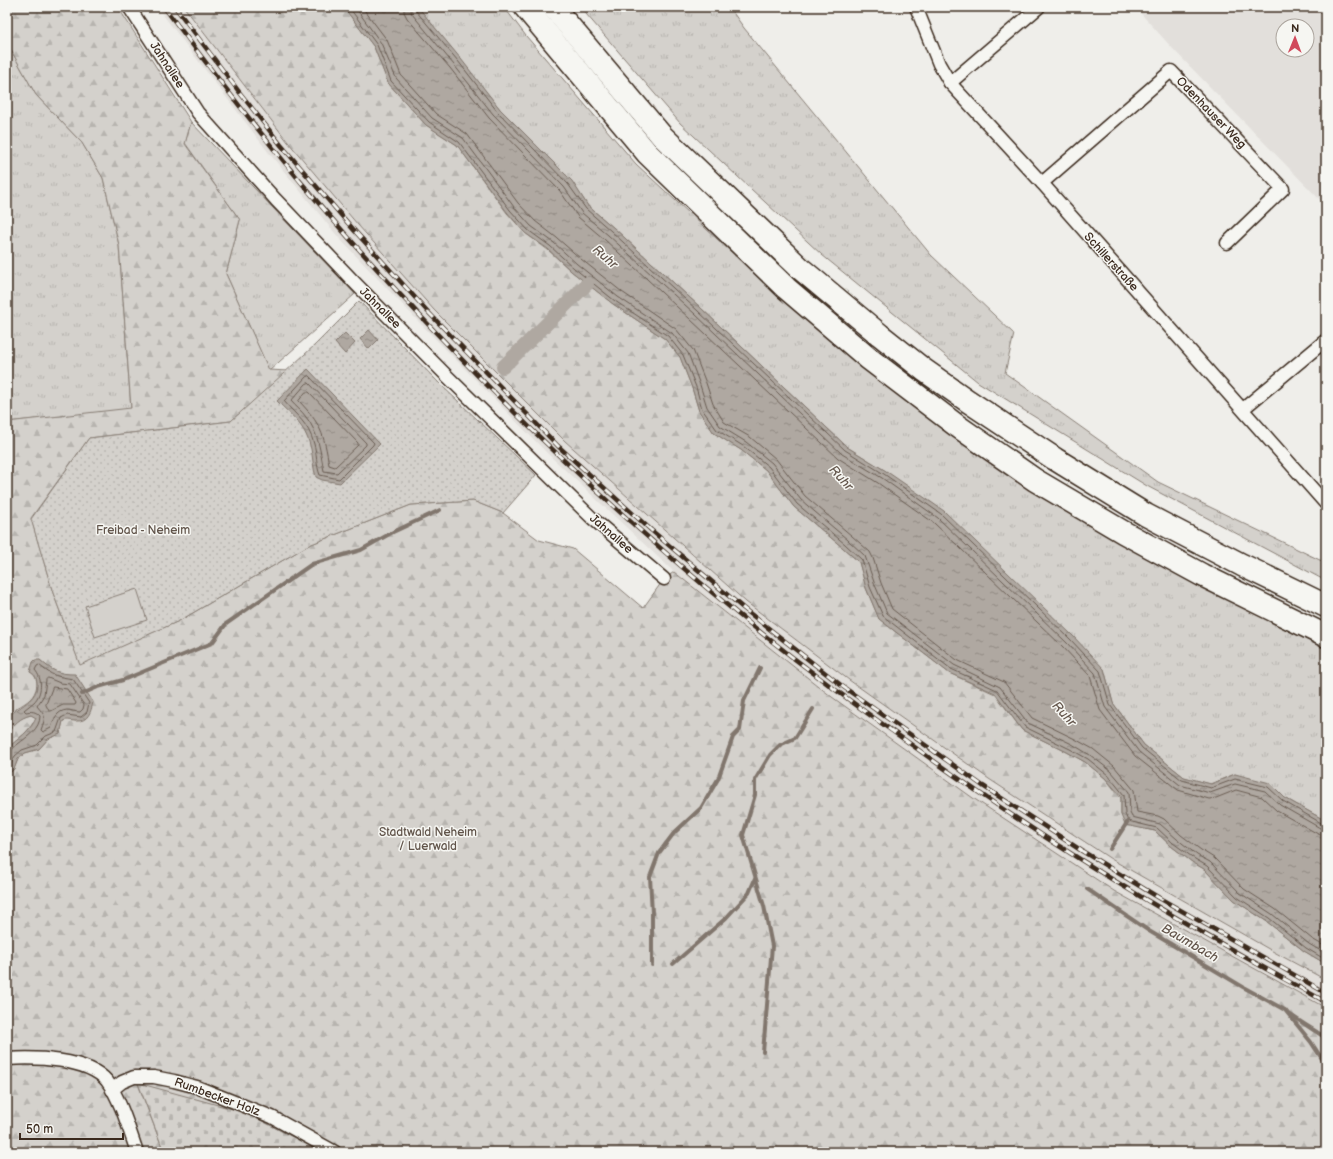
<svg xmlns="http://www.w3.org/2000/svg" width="1333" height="1159" font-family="'Balsamiq Sans',sans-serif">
  <defs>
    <pattern id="grass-tufts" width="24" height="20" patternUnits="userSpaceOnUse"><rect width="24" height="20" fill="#d4d1cc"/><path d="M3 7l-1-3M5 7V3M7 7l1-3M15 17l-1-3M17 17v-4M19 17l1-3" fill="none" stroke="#b7b4af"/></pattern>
    <pattern id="forest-firs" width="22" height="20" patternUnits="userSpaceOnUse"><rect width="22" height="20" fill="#d4d1cc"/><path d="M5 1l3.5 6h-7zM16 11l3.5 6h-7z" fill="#b7b4af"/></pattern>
    <pattern id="cemetery-stones" width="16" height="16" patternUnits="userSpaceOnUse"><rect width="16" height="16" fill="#d4d1cc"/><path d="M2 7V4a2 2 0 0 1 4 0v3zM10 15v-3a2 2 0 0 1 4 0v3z" fill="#b7b4af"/></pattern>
    <pattern id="park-dots" width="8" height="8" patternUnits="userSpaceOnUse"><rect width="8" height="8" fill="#d4d1cc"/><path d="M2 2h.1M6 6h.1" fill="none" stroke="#b7b4af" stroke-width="1.8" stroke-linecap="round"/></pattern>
    <pattern id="water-ripples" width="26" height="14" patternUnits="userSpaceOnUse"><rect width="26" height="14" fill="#afa8a1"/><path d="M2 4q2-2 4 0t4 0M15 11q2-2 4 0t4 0" fill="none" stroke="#908983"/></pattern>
  </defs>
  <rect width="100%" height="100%" fill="#efeeea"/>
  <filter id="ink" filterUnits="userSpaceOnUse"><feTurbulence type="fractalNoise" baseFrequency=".025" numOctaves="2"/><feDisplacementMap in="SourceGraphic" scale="8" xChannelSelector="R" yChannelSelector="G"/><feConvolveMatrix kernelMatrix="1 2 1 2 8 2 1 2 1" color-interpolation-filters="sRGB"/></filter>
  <g filter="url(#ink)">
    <g fill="#e2dfdb" fill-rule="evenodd">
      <path d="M157 7H184L288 142 358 225 434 310 565 441 746 602 849 680 989 779 1111 859 1274 952 1326 980V1008L1114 891 973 798 832 697 674 572 548 454 420 323 339 238 269 153Z"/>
      <path d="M1135 7H1326V206L1174 50ZM1283 26H1307V50H1283Z"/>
    </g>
    <g fill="url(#grass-tufts)" stroke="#887e75">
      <path d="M418 7H504L526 36 636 164 783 300 956 437 1133 546 1314 643 1326 648V821L1285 798 1235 774 1210 784 1184 777 1144 745 1113 703 1104 669 886 471 847 447 701 308 614 228 588 206 572 182 500 109Z"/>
      <path d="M580 7H729L744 28 931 255 1014 334 1005 373 1158 482 1326 563V581L1147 486 978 382 822 255 680 123Z"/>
      <path d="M7 43 36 95 82 143 103 178 119 245 131 409 7 422Z"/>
      <path d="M191 122 355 294 269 371 226 274 240 220 185 143Z"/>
    </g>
    <g fill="url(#forest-firs)" stroke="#887e75">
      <path d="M7 7H118L191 122 185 144 240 220 226 274 269 370 288 371 231 421 89 438 31 518 53 593 80 664 179 621 309 545 411 505 473 501 503 513 539 540 573 549 643 608 664 579 674 572 832 697 973 798 1114 891 1326 1008V1152H321L247 1113 138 1084 164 1152H7V776L14 769 18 759 25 753 39 749 48 739 60 734 63 721 67 719 76 721 75 675C58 674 52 671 40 660L33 664 30 672C35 675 37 679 37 685 35 698 27 702 17 708 13 710 10 714 7 717V422L131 408 119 245 103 178 82 143 36 95 7 43Z"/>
      <path d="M184 7H340L348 13 374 47 388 83 426 125 457 145 507 213 525 233 548 250 571 271 613 304 665 339 680 357 692 388 699 411 714 433 741 450 766 470 794 507 842 547 859 562 866 588 879 619 949 673 995 694 1022 730 1067 752 1085 762 1105 778 1121 798V815L1137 827 1155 831 1171 846 1192 862 1204 869 1234 900 1266 921 1304 951 1326 964V980L1274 952 1111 859 989 779 849 680 746 602 565 441 434 310 358 225 288 142Z"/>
      <path d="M31 715 36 717C30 732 18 738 7 749 7 729 10 720 31 715Z"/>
    </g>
    <path fill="url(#cemetery-stones)" stroke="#887e75" d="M138 1083 247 1113 321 1152H164Z"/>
    <path fill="url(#park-dots)" stroke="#887e75" d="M359 301 440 384 536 475 503 513 473 501 411 505 309 545 179 621 80 665 53 593 31 519 89 438 231 421 315 345Z"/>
    <path fill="#d4d1cc" stroke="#887e75" d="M137 589 147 620 95 637 85 606Z"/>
    <g fill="url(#water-ripples)" stroke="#81766d">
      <path d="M340 7H418L461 59 500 109 572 181 588 206 614 228 701 308 847 447 886 471 944 511 1073 636 1104 669 1113 703 1144 745 1184 777 1211 784 1235 774 1270 783 1285 798 1326 821V964L1304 951 1266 921 1234 900 1204 869 1192 862 1171 846 1155 831 1125 825 1121 815V796L1105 778 1085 762 1067 752 1022 730 995 693 949 673 879 619 866 588 859 562 842 547 794 507 766 470 741 450 714 433 699 411 692 388 680 357 665 339 613 304 571 271 548 249 525 233 507 212 457 145 426 125 388 83 374 47 348 13Z"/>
      <path d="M369 330 378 340 369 349 360 339Z"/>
      <path d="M345 333 355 343 345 354 335 343Z"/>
      <path d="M308 369 380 444 340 483 322 480 316 477C313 468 313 458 311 449 306 426 293 417 277 401Z"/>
      <path d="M35 660H40C52 671 58 674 75 674L93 702C91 712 88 722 76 721 70 721 68 719 63 721L60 734 48 739 39 749 25 753 18 759 14 769 7 776V749C18 738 30 732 36 718L31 715C19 718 15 724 7 733V717C18 707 39 700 37 682 36 676 34 674 30 672L33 662Z"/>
    </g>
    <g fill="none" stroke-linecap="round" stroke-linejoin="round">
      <g stroke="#695c52" stroke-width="1">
        <path d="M347 7 351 10 377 45 391 81 429 122 459 142 510 210 528 230 550 246 574 268 615 301 668 336 683 355 696 387 702 409 717 430 743 446 769 467 797 504 845 544 862 560 870 587 883 616 951 669 997 690 1025 727 1070 749 1088 759 1108 775 1124 795 1125 814 1128 821 1157 828 1173 843 1195 859 1207 866 1237 897 1269 918 1306 948 1326 960"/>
        <path d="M355 7 381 43 396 78 432 118 463 138 514 207 531 226 553 242 577 264 618 297 672 333 688 353 700 385 707 407 720 426 746 442 772 463 801 500 848 540 865 556 875 585 887 613 954 665 1000 687 1028 723 1072 744 1090 755 1111 771 1129 792 1130 813 1132 817 1160 824 1177 839 1197 855 1210 862 1240 893 1272 914 1309 944 1326 954"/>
        <path d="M362 7 387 40 401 75 436 114 467 134 518 203 535 221 557 238 581 259 622 292 676 329 693 350 706 383 713 404 724 422 750 437 776 459 805 496 852 536 870 552 873 558 881 583 892 609 957 660 1004 682 1032 718 1075 739 1093 749 1114 766 1134 790 1137 812 1158 816 1164 819 1181 835 1201 850 1214 858 1244 889 1275 909 1312 939 1326 947"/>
        <path d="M404 7V12L407 18 450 68 489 118 560 191 578 217 604 239 690 319 838 458 878 483 934 523 1063 647 1090 676 1100 710 1135 756 1178 790 1209 799 1216 798 1236 790 1262 797 1277 811 1318 834 1326 836"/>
        <path d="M410 7 412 14 454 65 493 114 564 187 582 213 608 235 695 314 842 454 882 478 938 518 1067 643 1095 673 1105 707 1139 752 1180 785 1210 793 1235 784 1265 791 1280 805 1320 828 1326 830"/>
        <path d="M415 7 416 11 458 61 497 111 568 184 586 209 611 231 698 311 845 450 884 474 941 514 1070 639 1100 671 1110 705 1142 748 1182 780 1211 788 1235 779 1268 787 1283 801 1323 824H1326"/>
        <path d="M309 376 374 443 373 445 339 479 320 475C316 465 317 454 314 444 308 422 297 417 284 401L306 377Z"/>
        <path d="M309 383 366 443V445L337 473 324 471C320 452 319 433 306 417 302 411 296 407 291 401L306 384Z"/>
        <path d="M306 392H309L358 443V445L335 467 329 465C324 434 321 424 299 401Z"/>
        <path d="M48 678 60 683 70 684 84 705 83 709 80 712C75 712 71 710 67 710 56 711 54 720 51 728L43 732 41 730C46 716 46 717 37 706L44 695 46 680Z"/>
        <path d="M53 687 67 689 76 703 75 705H63L51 711H49L46 705Z"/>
        <path d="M7 751C12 751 14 747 18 744 27 737 40 729 40 716 36 711 31 711 26 712L24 710C27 707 31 705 34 702 42 694 43 679 35 670L37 666 39 665C53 677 57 676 73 679L89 703 87 712 81 717 67 715 61 718 56 732 46 736 37 745 22 750 15 756 7 770"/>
      </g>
      <g stroke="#81766d" stroke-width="4">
        <path d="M82 694 98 687 123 680 212 643 226 624 312 564 361 550 393 532 440 510"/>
        <path d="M1110 849 1128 821"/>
        <path d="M1087 889 1149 931 1243 987 1285 1010 1311 1042 1326 1065"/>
        <path d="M673 964 726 918 749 893 755 879"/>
        <path d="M652 965V913L650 877 659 853 674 833 701 808 718 779 733 737 740 730 744 701 760 668"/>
        <path d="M1291 1015C1302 1023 1314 1030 1326 1038"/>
        <path d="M763 1052 772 946 764 906 743 835 755 795V780L770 755 780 745 795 738 813 709"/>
      </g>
      <path stroke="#afa8a1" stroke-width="14" d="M503 367 587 284"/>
      <defs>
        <g id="street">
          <path d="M129 7 198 113 276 200 357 285 448 377 592 518 664 579"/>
          <path d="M916 7 939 64 950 83 1042 183 1326 504"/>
          <path d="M950 83 1039 7"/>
          <path d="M1042 183 1171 71 1283 189 1227 243"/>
          <path d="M1243 409 1326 340"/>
          <path d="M7 1059C34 1057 88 1058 107 1081 120 1098 130 1132 137 1152"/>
          <path d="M112 1090 122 1082 134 1077H154L174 1081 197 1087 272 1117 335 1152"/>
        </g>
        <g id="highway">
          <path d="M525 7 647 153 786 288 868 358 956 425 1035 480 1123 532 1202 575 1326 636"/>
          <path d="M553 7 661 135 801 269 880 335 924 370 968 401 1055 459 1146 515 1242 565 1326 606"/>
        </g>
      </defs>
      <use href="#street" stroke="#3b2a1e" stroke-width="15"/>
      <use href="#highway" stroke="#3b2a1e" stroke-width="25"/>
      <use href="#street" stroke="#f6f6f2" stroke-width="12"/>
      <use href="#highway" stroke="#f6f6f2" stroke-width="22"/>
      <defs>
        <g id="rail">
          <path d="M164 7C223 86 283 164 348 237 468 372 598 499 738 614 792 658 848 700 905 740 961 781 1019 821 1078 858 1158 909 1242 956 1326 1002"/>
          <path d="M175 7 240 93 281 145 353 229 429 313 558 446 651 530 743 608 842 686 983 786 1082 851 1161 899 1326 993"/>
        </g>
      </defs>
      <use href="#rail" stroke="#3b2a1e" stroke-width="4.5"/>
      <use href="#rail" stroke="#f6f6f2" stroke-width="3" stroke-dasharray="9" stroke-linecap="butt"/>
    </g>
  </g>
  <g text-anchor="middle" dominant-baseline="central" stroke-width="3" stroke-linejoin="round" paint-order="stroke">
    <g font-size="12" fill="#3b2a1e" stroke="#f6f6f2">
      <text transform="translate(167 65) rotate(57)">Jahnallee</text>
      <text transform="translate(1211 113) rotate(46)">Odenhauser Weg</text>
      <text transform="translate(1111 262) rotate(48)">Schillerstraße</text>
      <text transform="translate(380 308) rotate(45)">Jahnallee</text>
      <text transform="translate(611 534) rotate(41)">Jahnallee</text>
      <text transform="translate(217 1097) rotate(20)">Rumbecker Holz</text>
    </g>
    <g font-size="12" fill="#61544a" stroke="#f6f6f2">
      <text x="143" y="530">Freibad - Neheim</text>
      <text x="428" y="832">Stadtwald Neheim<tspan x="428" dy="14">/ Luerwald</tspan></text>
    </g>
    <g font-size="13" font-style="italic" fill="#64564c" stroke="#f6f6f2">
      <text transform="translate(605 257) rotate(41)">Ruhr</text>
      <text transform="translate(841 478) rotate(47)">Ruhr</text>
      <text transform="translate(1064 714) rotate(47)">Ruhr</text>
      <text transform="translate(1190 943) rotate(30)">Baumbach</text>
    </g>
  </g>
  <rect width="1333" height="1159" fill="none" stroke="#f6f6f2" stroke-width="24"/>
  <rect x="12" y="12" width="1309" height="1135" fill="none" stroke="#3b2a1e" stroke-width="1.5" filter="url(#ink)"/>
  <g transform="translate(1295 38) rotate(1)"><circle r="19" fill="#f6f6f2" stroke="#aba49d"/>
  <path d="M0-3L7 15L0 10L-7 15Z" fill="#d1495b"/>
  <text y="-6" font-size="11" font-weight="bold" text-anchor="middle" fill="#3b2a1e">N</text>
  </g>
  <path d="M20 1133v6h103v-6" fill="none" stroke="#3b2a1e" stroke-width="2"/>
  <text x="26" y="1133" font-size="12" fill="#3b2a1e" stroke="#f6f6f2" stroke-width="3" paint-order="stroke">50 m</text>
</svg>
